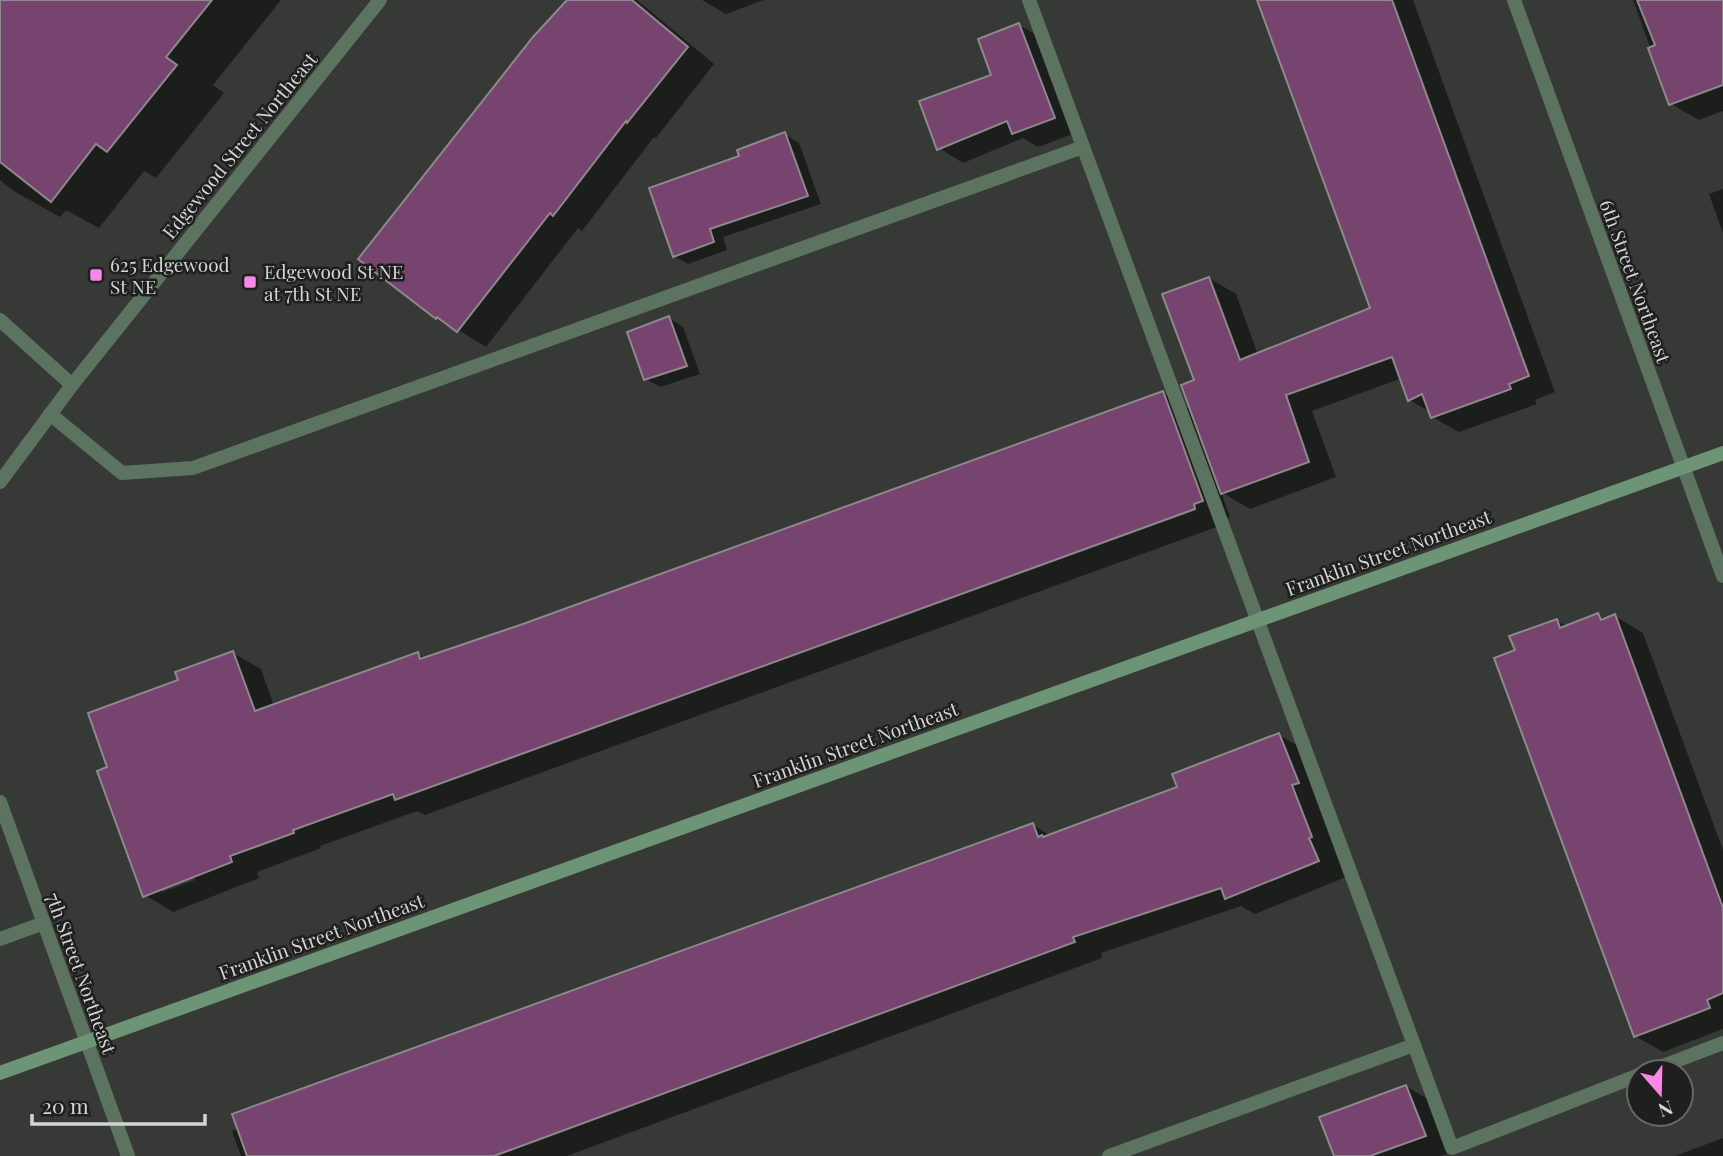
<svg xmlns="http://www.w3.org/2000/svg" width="1723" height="1156" font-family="'Playfair Display',serif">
  <rect width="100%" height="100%" fill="#363936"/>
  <g fill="#0007" fill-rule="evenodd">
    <path d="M6 0H281L213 85 224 93 156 178 144 171 99 228 66 210 60 217 12 190 0 180V7Z"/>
    <path d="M566 0H637L714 64 656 138 654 137 582 231 578 228 486 347 437 317 568 2Z"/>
    <path d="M702 0H764L726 14Z"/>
    <path d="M1260 0H1413L1555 392 1535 400 1537 404 1459 432 1432 417 1431 412 1409 400 1402 378 1312 411 1336 477 1250 509 1221 492 1230 517 1221 520 1222 525 425 815 417 811 320 846 321 848 257 872 259 878 173 912 145 895 110 768 181 681 233 653 261 669 274 706 418 654 426 659 1163 393 1192 410 1209 278 1236 294 1258 355 1373 309ZM194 876 195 880 162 892V888Z"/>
    <path d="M1633 0H1723V111L1699 120 1671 104Z"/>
    <path d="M1019 25 1044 39 1078 132 1038 147 1023 138 963 163 939 148 993 76Z"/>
    <path d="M785 134 799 143 821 204 723 237 727 250 688 264 674 256Z"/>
    <path d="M1723 189V233L1709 194Z"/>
    <path d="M669 318 683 327 700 374 660 387 646 379Z"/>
    <path d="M1598 615 1606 620 1615 616 1643 633 1723 850V1029L1663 1052 1635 1036 1517 651 1556 620 1567 627Z"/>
    <path d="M1279 735 1307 751 1346 877 1255 914 1241 906 1101 953 1102 958 567 1156H241L232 1131 1033 825 1051 836 1179 788Z"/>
    <path d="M1406 1086 1434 1103 1453 1151 1441 1156H1335Z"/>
    <path d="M1723 1138V1156H1675Z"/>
  </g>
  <g fill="#77436f" stroke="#8d898c" stroke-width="2">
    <path d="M0 0H212L166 57 177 65 107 152 96 144 51 202 0 162Z"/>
    <path d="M567 0H632L688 47 627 123 626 121 553 216 550 213 457 332 437 317 436 319 358 259 533 37Z"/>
    <path d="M1257 0H1392L1529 376 1509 384 1511 389 1431 418 1422 394 1408 401 1392 357 1286 395 1309 462 1221 494 1181 385 1194 380 1162 294 1209 277 1240 360 1370 308Z"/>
    <path d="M1637 0H1723V85L1669 105 1648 48 1655 45Z"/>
    <path d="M1019 23 1055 118 1012 134 1007 121 937 150 919 101 991 75 978 39Z"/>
    <path d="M785 132 808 196 710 229 714 242 673 257 649 188 739 156 737 150Z"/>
    <path d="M669 316 687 366 644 380 627 332Z"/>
    <path d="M1163 391 1203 501 1194 504 1195 509 395 800 393 794 293 830 294 833 230 856 232 862 143 897 97 771 107 767 88 713 178 680 175 672 233 651 255 711 418 652 420 659 523 624Z"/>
    <path d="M1598 613 1601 620 1615 614 1723 908V993L1707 1000 1710 1008 1634 1037 1494 658 1515 650 1509 636 1557 619 1560 628Z"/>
    <path d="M1279 733 1299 783 1292 785 1312 837 1309 838 1319 861 1225 899 1221 888 1073 937 1075 942 494 1156H247L232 1114 1033 823 1038 837 1042 835 1043 837 1177 787 1172 774Z"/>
    <path d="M1406 1085 1426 1136 1370 1156H1334L1319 1117Z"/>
  </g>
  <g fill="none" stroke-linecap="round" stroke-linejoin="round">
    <g stroke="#5b735f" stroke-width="14">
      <path d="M1029 0 1452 1148 1639 1075"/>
      <path d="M0 320 72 385"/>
      <path d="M50 414 122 473 193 468 1083 147"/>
      <path d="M0 939 44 923"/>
      <path d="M1647 1072 1723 1043"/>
      <path d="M1109 1156 1414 1045"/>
    </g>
    <g stroke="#5b735f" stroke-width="14">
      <path d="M1514 0 1723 576"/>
      <path d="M0 482 72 385 380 0"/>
      <path d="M0 802 128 1156"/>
    </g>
    <path stroke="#6d9475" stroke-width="14" d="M0 1073 1723 453"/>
  </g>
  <g fill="#f987e9" stroke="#1e1f1e" stroke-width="2.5">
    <rect x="89" y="268" width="14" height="14" rx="3.5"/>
    <rect x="243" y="275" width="14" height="14" rx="3.5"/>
  </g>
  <g text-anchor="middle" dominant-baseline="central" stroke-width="5" stroke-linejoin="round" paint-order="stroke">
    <g font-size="19" fill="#d3d4d3" stroke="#1e1f1e">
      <text transform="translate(239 145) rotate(-51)">Edgewood Street Northeast</text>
      <text transform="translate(1636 281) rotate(70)">6th Street Northeast</text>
      <text transform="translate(1388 552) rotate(-20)">Franklin Street Northeast</text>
      <text transform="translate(855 744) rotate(-20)">Franklin Street Northeast</text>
      <text transform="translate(321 936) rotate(-20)">Franklin Street Northeast</text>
      <text transform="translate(82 973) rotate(70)">7th Street Northeast</text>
    </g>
    <g font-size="19" fill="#d3d4d3" stroke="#1e1f1e" text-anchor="start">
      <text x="110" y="264">625 Edgewood<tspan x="110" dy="22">St NE</tspan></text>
      <text x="264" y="271">Edgewood St NE<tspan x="264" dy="22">at 7th St NE</tspan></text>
    </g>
  </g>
  <g transform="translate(1660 1093) rotate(160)"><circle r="33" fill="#1e1f1e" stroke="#666766" stroke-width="2"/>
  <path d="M0-5L12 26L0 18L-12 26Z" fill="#f987e9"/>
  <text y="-10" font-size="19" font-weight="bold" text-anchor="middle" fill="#d3d4d3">N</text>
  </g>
  <path d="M32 1114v10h173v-10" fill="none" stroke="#d3d4d3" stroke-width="3.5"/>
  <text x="42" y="1114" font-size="21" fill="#d3d4d3" stroke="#1e1f1e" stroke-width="5" paint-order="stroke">20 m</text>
</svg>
